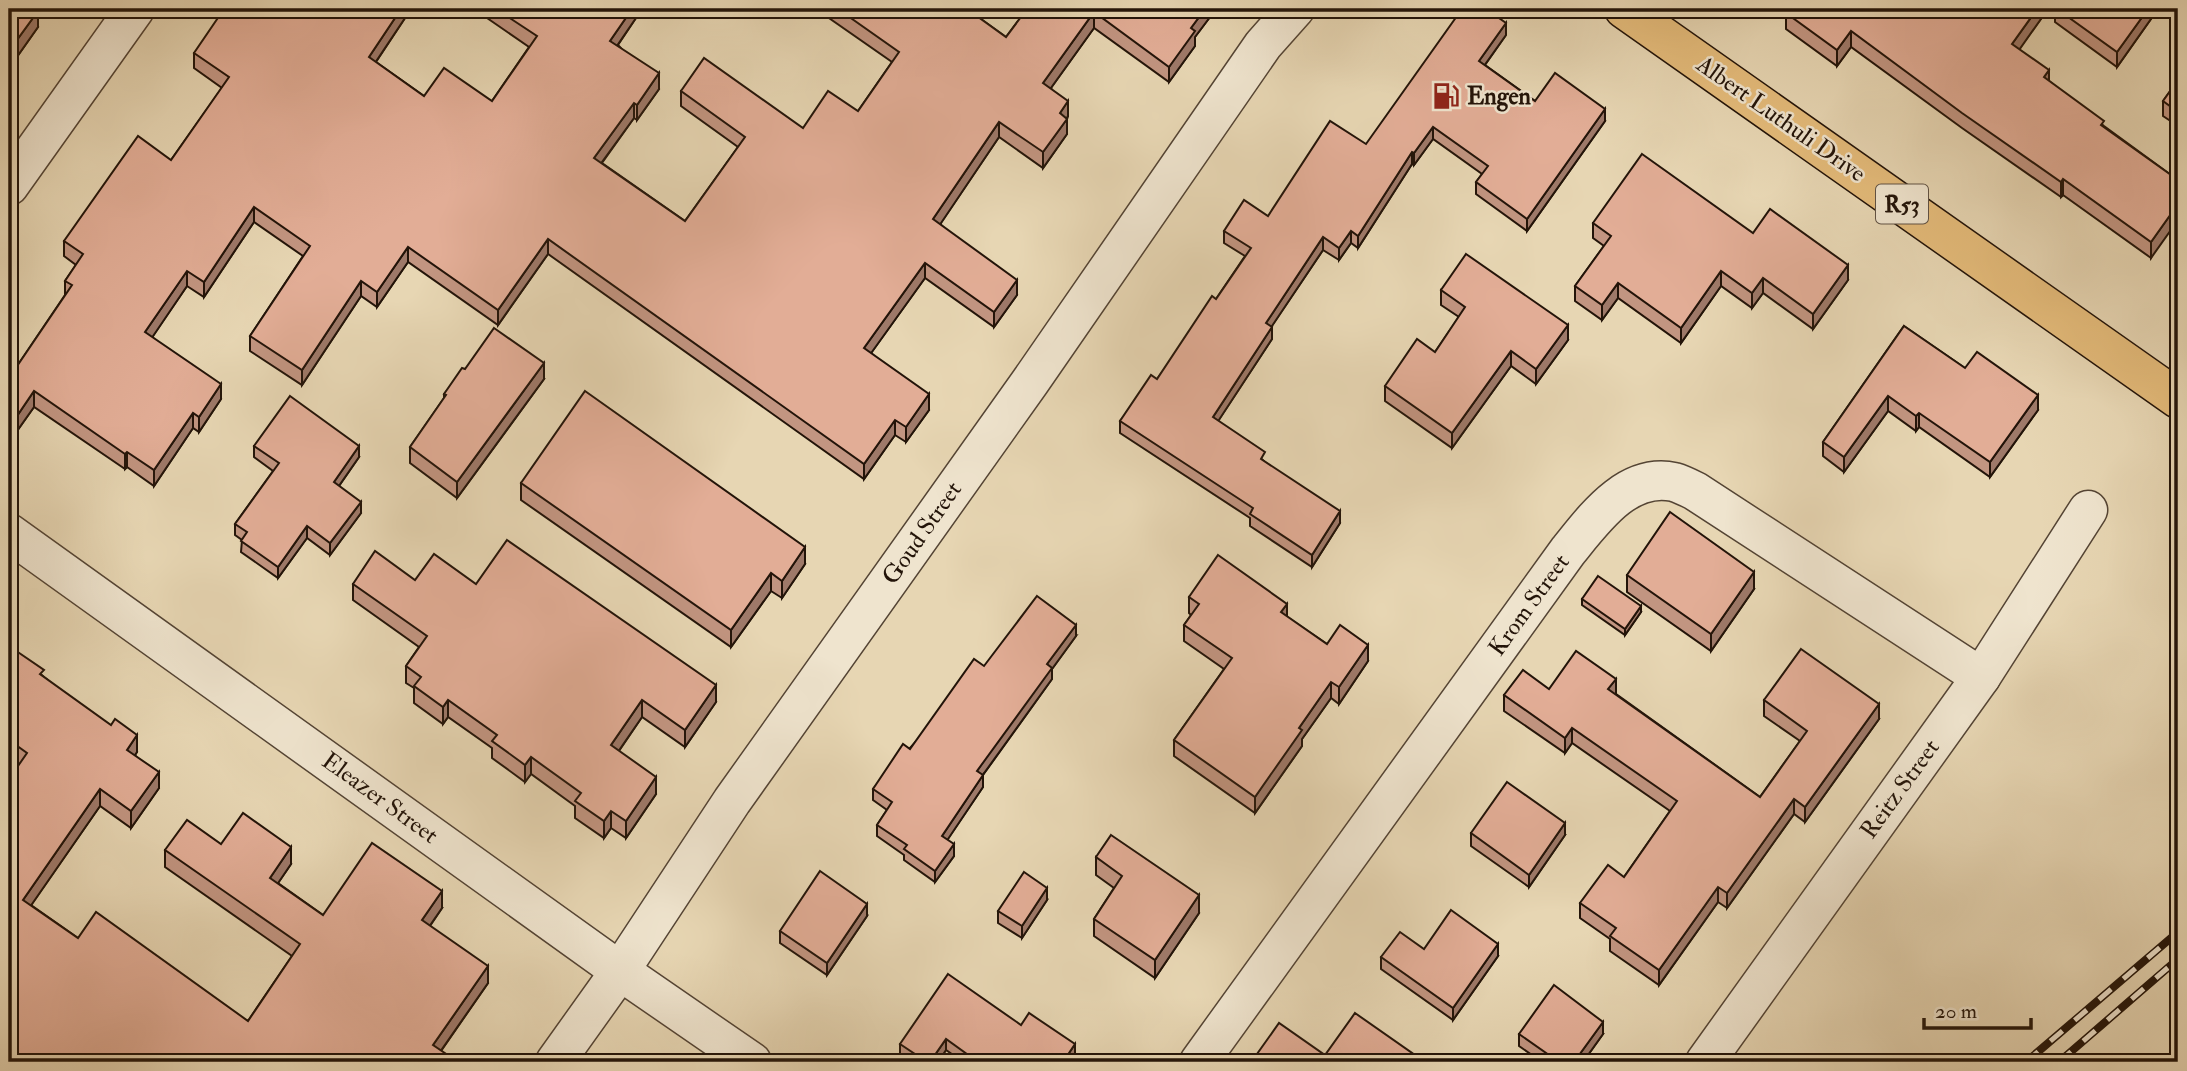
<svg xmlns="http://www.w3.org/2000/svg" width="2187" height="1071" font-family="'IM FELL Double Pica',serif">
  <rect width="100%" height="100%" fill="#e7d6b3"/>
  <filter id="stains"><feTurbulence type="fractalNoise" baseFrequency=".00286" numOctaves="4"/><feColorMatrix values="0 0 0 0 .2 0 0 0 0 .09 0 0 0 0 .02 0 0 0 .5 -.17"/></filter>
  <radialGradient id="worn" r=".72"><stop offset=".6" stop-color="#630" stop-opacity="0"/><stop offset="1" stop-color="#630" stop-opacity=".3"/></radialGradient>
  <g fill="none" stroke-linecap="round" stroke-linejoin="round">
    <defs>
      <g id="minor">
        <path d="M9 186 135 9"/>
        <path d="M9 533 620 971 752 1062"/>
        <path d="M555 1062 620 971 732 801 1030 382 1263 45 1295 9"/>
        <path d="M1199 1062 1568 551C1594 519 1627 472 1674 482 1681 484 1689 488 1695 491L1981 677"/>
        <path d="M1705 1062 1981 677 2088 510"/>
      </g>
      <path id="major" d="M1624 9 2178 399"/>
    </defs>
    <use href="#minor" stroke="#544434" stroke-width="41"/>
    <use href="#major" stroke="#231409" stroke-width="41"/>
    <use href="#minor" stroke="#efe4ce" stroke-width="38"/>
    <use href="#major" stroke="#e4bb7a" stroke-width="38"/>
    <defs>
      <g id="rail">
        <path d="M2026 1062 2178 932"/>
        <path d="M2059 1062 2178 959"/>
      </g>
    </defs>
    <use href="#rail" stroke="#231409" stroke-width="8"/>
    <use href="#rail" stroke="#efe4ce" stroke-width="5" stroke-dasharray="16" stroke-linecap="butt"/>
  </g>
  <g fill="#c29581" stroke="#231409" stroke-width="2">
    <path d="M9 9 38 27 14 61 9 57Z"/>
    <path d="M411 9 376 62 424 96 492 101 529 47 474 9H638V15L618 45 659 89 637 120 634 118 602 163 685 221 738 147 681 106V91L803 128 858 111 892 62 816 9H967L1006 37 1027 9H1216L1195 37V46L1169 82 1094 28 1051 88 1068 116 1067 119V134L1043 168 999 137 940 224 1017 295 994 327 925 278 871 353 929 410 906 442 895 435 864 479 548 254 498 325 408 262 377 307 361 296 302 385 250 351V336L303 256 254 222 204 297 187 286 152 337 221 399 199 432 193 428 154 486 127 467 125 469 34 407 17 431 9 426V378L65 295V281L76 265 64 256V241L171 160 222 88 194 68V53Z"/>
    <path d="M1784 9H2048L2019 49 2049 81 2104 126 2178 180 2151 258 2063 195 2061 197 1962 128 1851 47 1837 66 1786 29V13L1787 11Z"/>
    <path d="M2055 9H2158L2117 67 2055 22Z"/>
    <path d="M1506 35 1485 65 1535 101 1605 121 1527 231 1476 194V182L1482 174 1433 139 1414 165 1412 164 1358 248 1351 243 1339 260 1323 250 1271 327 1272 339 1218 421 1265 462 1340 523 1312 567 1250 526V518L1120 433V421L1157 379 1216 299 1245 256 1224 243V231L1268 216 1366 144Z"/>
    <path d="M2178 80V126L2163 116V101Z"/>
    <path d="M1593 223 1753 233 1848 280 1813 329 1763 293 1752 308 1721 286 1681 343 1618 298 1602 320 1575 301V286L1604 246 1593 238Z"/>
    <path d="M1441 290 1568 340 1536 384 1511 366 1452 448 1385 401V386L1435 352 1459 317 1441 305Z"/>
    <path d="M1904 326 1965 368 2038 410 1990 477 1919 427 1916 431 1888 411 1844 472 1823 456V442Z"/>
    <path d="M465 369 544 379 457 498 410 463V447L444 398V394Z"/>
    <path d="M254 446 359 457 339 486 361 513 330 555 307 538 278 578 241 552 242 540 235 535V524L273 471 254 457Z"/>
    <path d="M521 483 805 564 782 598 771 591 731 647 521 500Z"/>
    <path d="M1627 575 1754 589 1711 651 1627 592Z"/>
    <path d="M415 580 476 584 716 702 685 747 642 717 619 751 656 794 626 838 611 828 604 838 575 818V806L531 774 525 782 492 758V748L448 717 443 724 414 703V688L406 683V666L419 647 353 600V584Z"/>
    <path d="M1189 597 1287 617 1327 644 1368 661 1339 704 1331 698 1302 739V746L1255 813 1174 756V740L1224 669 1184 641V625L1191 615 1189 613Z"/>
    <path d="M1582 599 1641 612 1625 635 1582 605Z"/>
    <path d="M1076 636 1052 669V679L983 775V787L947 840 954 856 935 882 904 860V855L877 836V825L887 810 873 800V789L984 666Z"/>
    <path d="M9 646 44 677 137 752 135 755 159 788 131 828 100 806 31 905 78 938 248 1021 292 956 165 867V850L221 844 291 864 278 883 323 915 442 908 430 926 488 983 441 1051 9 1062 19 764 9 757Z"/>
    <path d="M1549 689 1616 694 1760 797 1800 741 1764 716V700L1879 719 1805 822 1794 814 1727 908 1718 902 1659 985 1610 951V939L1580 918V903L1624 877 1670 811 1572 743 1565 753 1504 711V695Z"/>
    <path d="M1471 833 1565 835 1529 887 1471 846Z"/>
    <path d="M1096 857 1199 913 1155 978 1094 936V919L1114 888 1096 875Z"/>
    <path d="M1047 900 1022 938 998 923V911Z"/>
    <path d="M867 916 827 975 780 943V931Z"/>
    <path d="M1424 949 1498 956 1453 1020 1381 969V957Z"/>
    <path d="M1021 1025 1075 1056 1070 1062H963L946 1050 938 1062H910L900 1055V1044Z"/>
    <path d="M1519 1034H1603L1583 1062H1542L1519 1046Z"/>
    <path d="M1257 1054 1325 1055 1422 1062H1257Z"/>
  </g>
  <g fill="#9e7969" stroke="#231409" stroke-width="2">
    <path d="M401 9H411L369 72V57Z"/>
    <path d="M632 9H638V15L610 56V41Z"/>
    <path d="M1205 9H1216L1195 37V46L1169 82V67L1191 28Z"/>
    <path d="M2037 9H2048L2012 60V44Z"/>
    <path d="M2148 9H2158L2117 67V52Z"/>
    <path d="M38 11V27L14 61V44Z"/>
    <path d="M1094 12V28L1043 99V83Z"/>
    <path d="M1506 23V35L1479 73V61Z"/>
    <path d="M1851 31V47L1837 66V50Z"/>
    <path d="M2049 70V86L2044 77Z"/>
    <path d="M659 73V89L637 120V105Z"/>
    <path d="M1068 101V116L1060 129V113Z"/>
    <path d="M634 103V118L594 173V158Z"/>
    <path d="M1605 109V121L1527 231V219Z"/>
    <path d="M1067 119V134L1043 168V152Z"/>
    <path d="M999 122V137L933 235V219Z"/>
    <path d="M1433 127V139L1414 165V153Z"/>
    <path d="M1412 152V164L1358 248V236Z"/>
    <path d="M2063 179V195L2061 197V182Z"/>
    <path d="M2178 204V220L2151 258V242Z"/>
    <path d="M254 207V222L204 297V282Z"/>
    <path d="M1351 231V243L1339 260V248Z"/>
    <path d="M1323 237V250L1266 335V323Z"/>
    <path d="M548 239V254L498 325V310Z"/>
    <path d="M408 247V262L377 307V292Z"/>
    <path d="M925 263V278L864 363V348Z"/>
    <path d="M1848 265V280L1813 329V314Z"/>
    <path d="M187 271V286L145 348V332Z"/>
    <path d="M1721 271V286L1681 343V328Z"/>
    <path d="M1763 278V293L1752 308V293Z"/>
    <path d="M1017 280V295L994 327V312Z"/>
    <path d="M361 281V296L302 385V370Z"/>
    <path d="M1618 283V298L1602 320V305Z"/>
    <path d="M1568 325V340L1536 384V369Z"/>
    <path d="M1272 327V339L1213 429V417Z"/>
    <path d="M1511 351V366L1452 448V433Z"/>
    <path d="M544 363V379L457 498V482Z"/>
    <path d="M221 384V399L199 432V417Z"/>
    <path d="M34 391V407L17 431V416Z"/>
    <path d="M929 394V410L906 442V427Z"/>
    <path d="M2038 395V410L1990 477V462Z"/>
    <path d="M1888 396V411L1844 472V457Z"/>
    <path d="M193 413V428L154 486V470Z"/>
    <path d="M1919 413V427L1916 431V416Z"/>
    <path d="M895 420V435L864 479V464Z"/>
    <path d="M359 446V457L334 493V482Z"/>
    <path d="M127 452V467L125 469V454Z"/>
    <path d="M361 502V513L330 555V543Z"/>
    <path d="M1340 511V523L1312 567V555Z"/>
    <path d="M307 526V538L278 578V567Z"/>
    <path d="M805 547V564L782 598V581Z"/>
    <path d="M1754 572V589L1711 651V634Z"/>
    <path d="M771 573V591L731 647V630Z"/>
    <path d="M1287 604V620L1281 612Z"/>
    <path d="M1641 606V612L1625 635V629Z"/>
    <path d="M1076 625V636L1052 669V679L977 783V771L1047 664Z"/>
    <path d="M1368 645V661L1339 704V687Z"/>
    <path d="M1616 679V694L1608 704V689Z"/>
    <path d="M1331 682V698L1302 739V746L1255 813V797L1299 728Z"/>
    <path d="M716 685V702L685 747V730Z"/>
    <path d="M448 700V717L443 724V707Z"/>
    <path d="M642 700V717L611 762V745Z"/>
    <path d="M1879 704V719L1805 822V807Z"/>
    <path d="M1572 728V743L1565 753V738Z"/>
    <path d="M137 735V752L127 767V750Z"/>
    <path d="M531 757V774L525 782V765Z"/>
    <path d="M159 772V788L131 828V811Z"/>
    <path d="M983 775V787L942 848V836Z"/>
    <path d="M656 777V794L626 838V821Z"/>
    <path d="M100 789V806L23 917V900Z"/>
    <path d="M1794 799V814L1727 908V893Z"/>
    <path d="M611 811V828L604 838V821Z"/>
    <path d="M1565 823V835L1529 887V875Z"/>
    <path d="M954 844V856L935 882V871Z"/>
    <path d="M291 847V864L270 895V878Z"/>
    <path d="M1718 887V902L1659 985V970Z"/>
    <path d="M1047 888V900L1022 938V926Z"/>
    <path d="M442 891V908L422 937V920Z"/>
    <path d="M1199 895V913L1155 978V960Z"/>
    <path d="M867 904V916L827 975V963Z"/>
    <path d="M1498 944V956L1453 1020V1008Z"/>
    <path d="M488 966V983L433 1062V1045Z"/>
    <path d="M1603 1022V1034L1583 1062H1574Z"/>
    <path d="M946 1039V1050L938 1062H930Z"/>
    <path d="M1075 1044V1056L1070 1062H1063Z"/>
  </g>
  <g fill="#e2ad96" stroke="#231409" stroke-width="2">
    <path d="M9 9H35L38 11 14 44 9 40Z"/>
    <path d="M224 9H401L369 57 424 96 444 68 492 101 537 36 496 9H632L610 41 659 73 637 105 634 103 594 158 685 221 745 137 681 91 704 58 803 128 828 91 858 111 899 52 838 9H967L1006 37 1027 9H1205L1191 28 1195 31 1169 67 1094 12 1043 83 1068 101 1060 113 1067 119 1043 152 999 122 933 219 1017 280 994 312 925 263 864 348 929 394 906 427 895 420 864 464 548 239 498 310 408 247 377 292 361 281 302 370 250 336 310 246 254 207 204 282 187 271 145 332 221 384 199 417 193 413 154 470 127 452 125 454 34 391 17 416 9 410V378L72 285 65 281 83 254 64 241 138 136 171 160 229 77 194 53Z"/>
    <path d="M1462 9H1486L1506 23 1479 61 1535 101 1555 73 1605 109 1527 219 1476 182 1488 166 1433 127 1414 153 1412 152 1358 236 1351 231 1339 248 1323 237 1266 323 1272 327 1213 417 1265 452 1261 459 1340 511 1312 555 1250 514 1253 508 1120 421 1151 375 1157 379 1212 296 1216 299 1251 248 1224 231 1244 200 1268 216 1330 121 1366 144Z"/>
    <path d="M1789 9H2037L2012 44 2049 70 2044 77 2104 121 2101 125 2178 180V204L2151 242 2063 179 2061 182 1962 113 1851 31 1837 50 1786 13Z"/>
    <path d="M2057 9H2148L2117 52Z"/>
    <path d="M2178 80V112L2163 101Z"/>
    <path d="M1642 154 1753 233 1770 209 1848 265 1813 314 1763 278 1752 293 1721 271 1681 328 1618 283 1602 305 1575 286 1611 236 1593 223Z"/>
    <path d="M1466 254 1568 325 1536 369 1511 351 1452 433 1385 386 1417 339 1435 352 1465 307 1441 290Z"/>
    <path d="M1904 326 1965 368 1977 352 2038 395 1990 462 1919 413 1916 416 1888 396 1844 457 1823 442Z"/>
    <path d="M494 328 544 363 457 482 410 447 446 395 444 394 462 368 465 369Z"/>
    <path d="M585 391 805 547 782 581 771 573 731 630 521 483Z"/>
    <path d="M290 396 359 446 334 482 361 502 330 543 307 526 278 567 241 541 247 532 235 524 279 463 254 446Z"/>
    <path d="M1670 512 1754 572 1711 634 1627 575Z"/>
    <path d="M507 540 716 685 685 730 642 700 611 745 656 777 626 821 611 811 604 821 575 801 581 793 531 757 525 765 492 741 497 735 448 700 443 707 414 686 421 677 406 666 427 636 353 584 375 551 415 580 434 554 476 584Z"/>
    <path d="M1218 555 1287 604 1281 612 1327 644 1340 625 1368 645 1339 687 1331 682 1299 728 1302 730 1255 797 1174 740 1232 658 1184 625 1199 604 1189 597Z"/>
    <path d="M1598 576 1641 606 1625 629 1582 599Z"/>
    <path d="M1037 596 1076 625 1047 664 1052 668 977 771 983 775 942 836 954 844 935 871 904 849 907 845 877 825 892 802 873 789 903 744 910 749 974 659 984 666Z"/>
    <path d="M9 646 44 670 40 674 111 725 115 719 137 735 127 750 159 772 131 811 100 789 23 900 78 938 96 912 248 1021 300 944 165 850 187 820 221 844 243 813 291 847 270 878 323 915 372 843 442 891 422 920 488 966 433 1045 458 1062H9V779L27 753 9 740Z"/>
    <path d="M1801 649 1879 704 1805 807 1794 799 1727 893 1718 887 1659 970 1610 936 1616 928 1580 903 1608 865 1624 877 1677 801 1572 728 1565 738 1504 695 1523 670 1549 689 1576 651 1616 679 1608 689 1760 797 1807 731 1764 700Z"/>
    <path d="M1507 782 1565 823 1529 875 1471 833Z"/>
    <path d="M1111 835 1199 895 1155 960 1094 919 1122 876 1096 857Z"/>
    <path d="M820 871 867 904 827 963 780 931Z"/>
    <path d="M1024 872 1047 888 1022 926 998 911Z"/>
    <path d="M1451 910 1498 944 1453 1008 1381 957 1400 932 1424 949Z"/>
    <path d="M948 974 1021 1025 1029 1013 1075 1044 1063 1062H978L946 1039 930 1062H927L900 1044Z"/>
    <path d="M1554 985 1603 1022 1574 1062H1559L1519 1034Z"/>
    <path d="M1355 1013 1422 1060 1420 1062H1264L1266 1060 1257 1054 1279 1023 1325 1055Z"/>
  </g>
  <defs>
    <symbol id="fuel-bare" viewBox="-9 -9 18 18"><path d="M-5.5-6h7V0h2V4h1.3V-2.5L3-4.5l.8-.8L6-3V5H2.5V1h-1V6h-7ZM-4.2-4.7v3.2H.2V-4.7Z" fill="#8f2418" stroke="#efe4ce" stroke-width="2.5" paint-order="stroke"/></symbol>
  </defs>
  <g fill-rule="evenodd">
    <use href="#fuel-bare" x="1427" y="77" width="38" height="38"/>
  </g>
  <g text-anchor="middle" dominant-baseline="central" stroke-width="5" stroke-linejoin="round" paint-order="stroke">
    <rect fill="#efe4ce" stroke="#605244" stroke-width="2" x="1876" y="184.5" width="52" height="39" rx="5"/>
    <g font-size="23" font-weight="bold" fill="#231409">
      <text x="1902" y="204">R53</text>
    </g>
    <g font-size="24" font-weight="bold" fill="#231409" stroke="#efe4ce" text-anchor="start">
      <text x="1467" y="96">Engen</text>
    </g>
    <g font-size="24" fill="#231409" stroke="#efe4ce">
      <text transform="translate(1781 119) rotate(35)">Albert Luthuli Drive</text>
      <text transform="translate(922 533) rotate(-55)">Goud Street</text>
      <text transform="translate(1529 605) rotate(-54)">Krom Street</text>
      <text transform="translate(1900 789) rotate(-54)">Reitz Street</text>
      <text transform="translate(380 798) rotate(36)">Eleazer Street</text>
    </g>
  </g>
  <rect width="2187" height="1071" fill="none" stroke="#e7d6b3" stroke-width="35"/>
  <rect x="10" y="10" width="2166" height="1050" fill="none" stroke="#231409" stroke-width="3.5"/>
  <rect x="18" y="18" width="2152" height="1036" fill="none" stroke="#231409" stroke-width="2"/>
  <path d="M1924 1018v10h107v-10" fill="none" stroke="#231409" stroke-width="3.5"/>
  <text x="1935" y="1018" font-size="21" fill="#231409" stroke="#efe4ce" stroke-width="5" paint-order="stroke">20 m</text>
  <rect width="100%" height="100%" filter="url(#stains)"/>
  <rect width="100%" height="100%" fill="url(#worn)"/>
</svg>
